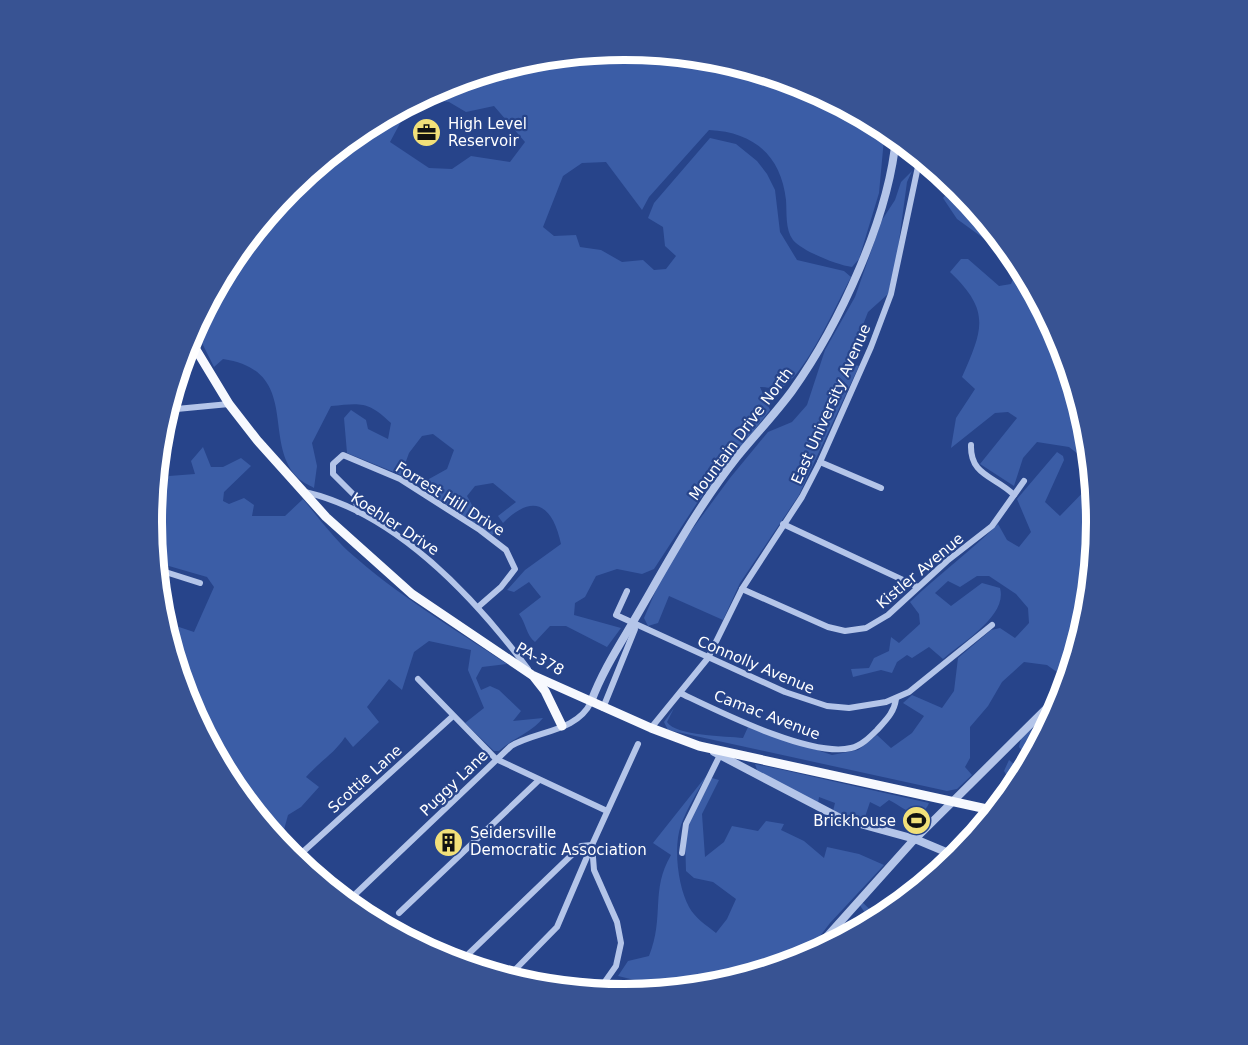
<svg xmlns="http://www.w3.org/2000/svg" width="1248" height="1045" font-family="'DejaVu Sans',sans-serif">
  <rect width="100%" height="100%" fill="#27448a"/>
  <g fill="#3b5da6">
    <path d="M624 50 717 59 805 86 885 128 879 193 859 259 852 267C837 265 802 251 793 240 785 229 787 213 786 200 781 155 753 132 709 130L649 197 642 210 606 162 582 163 563 176 543 227 554 236 576 235 580 247 601 250 622 262 643 260 654 270 666 269 676 256 665 246 663 227 648 218 654 203 710 138 736 144 757 161 767 174 775 190 780 232 797 260 844 271 851 277C838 301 805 376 782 387 776 390 766 387 760 387L770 410 697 503 654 569 642 574 617 569 596 576 585 597 575 603 574 615 621 628 607 647 566 626H550L535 642C526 635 526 623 519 614L541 597 529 582 514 592 507 590 525 570 561 544C553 507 535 491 503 523L498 516 516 502 493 483 475 486 467 496C470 501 473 508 477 513 485 520 497 517 497 531L492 535 423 489 429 479 447 469 454 450 433 434 422 436 409 453 401 475 347 453 344 418 351 410 366 420 368 429 388 439 391 423C368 401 361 403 331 406L312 443 317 466 314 488C309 485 302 482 298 478 261 442 302 371 223 359L214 367 197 333C212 310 238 280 238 251L290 188 362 129 411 103 390 142 429 168 452 169 471 156 510 162 525 142 494 106 466 112 449 102 420 98 443 85 532 59Z"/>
    <path d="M912 171 907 182 897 256 888 294 868 312 848 363 859 366 799 495 740 583 723 620 669 596 658 623 648 626 644 618 659 583 682 543 730 478 768 432 792 422 807 405 825 350 855 297 882 220 895 200 901 182Z"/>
    <path d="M955 185C967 195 977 211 988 223 1044 292 1083 376 1091 464L1069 447 1037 442 1023 458 1014 486 980 464 1017 418 1008 412 995 413 951 448 956 418 975 389 962 377C983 329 991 311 950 272L961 259H968L999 286 1011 284 1019 264 957 219 943 198Z"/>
    <path d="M203 447 211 467H223L241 458 251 466 224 492 223 501 229 504 244 498 254 505 252 516H285L303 499C317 516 332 536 348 551 397 595 453 628 507 664L482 667 476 678 481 690 490 686 499 690 521 711 513 721 543 718C531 733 513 738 499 751H494L465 723 484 708 468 670 471 650 429 641 414 652 402 690 389 679 367 707 379 722 353 747 345 737C335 753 319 762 306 777L319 787 301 807 288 815 282 837 288 855 231 785 187 703 161 618 173 625 194 632 214 587 207 577 155 562 151 522 155 485 161 490 169 476 195 474 191 461Z"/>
    <path d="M1057 452 1063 456 1064 460 1045 502 1060 516 1093 482 1097 523 1088 615 1068 680 1047 665 1024 662 1002 682 988 706 970 727V758L965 767 972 775 957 789 947 791 668 730 664 722 674 708 667 722C676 736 726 736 743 738L748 727 832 755 858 750 877 735 891 748 912 733 924 716 903 703 912 695 942 708 954 691 958 658 991 630 1000 628 1015 638 1029 623 1028 608 1016 594 989 576H977L960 587 948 581 935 593 951 606 982 583 1000 588C1008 616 961 643 943 659L929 647 912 658 907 655 897 662 892 673 881 670 853 677 851 669 869 668 874 658 889 651 891 637 899 643 920 624 919 614 910 602C939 574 970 552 998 524L1007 540 1019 547 1031 532 1017 499Z"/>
    <path d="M1036 726 1034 738 1038 747 1030 761 1019 747 1021 738Z"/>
    <path d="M1009 760 1024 772 1001 805 995 804 1010 781 1004 771Z"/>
    <path d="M755 764 779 769 929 803C920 825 902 806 889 800L880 807 870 802 863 823 833 811 835 803 819 797 818 804 757 770Z"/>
    <path d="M707 775C698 791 687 808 681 825 673 847 678 887 689 907 695 918 706 925 716 933L727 919 736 899 713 882 694 878 686 871 685 837 690 821 712 778 719 780 702 814 705 857 724 842 732 826 758 831 766 821 784 824 781 830 804 841 824 858 827 847 859 854 884 865 830 923 801 961 716 986 650 993 647 983 618 976 628 961 649 956C665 916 650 891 671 855L653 843Z"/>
    <path d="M949 856C948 871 909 898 896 908L885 905 884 903 897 892 903 897C922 890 936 871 949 856Z"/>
    <path d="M861 901 880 919 867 927 865 913 859 904Z"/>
    <path d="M393 926C405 928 436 949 444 960L388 930Z"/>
  </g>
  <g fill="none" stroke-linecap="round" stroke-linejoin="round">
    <g stroke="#b4c5e9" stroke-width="6">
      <path d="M166 410 229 404"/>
      <path d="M971 445C970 476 995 476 1014 495"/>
      <path d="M820 462 881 488"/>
      <path d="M158 481V450"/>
      <path d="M305 492C397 513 474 597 528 669"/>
      <path d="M358 512 355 496 333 474V464L343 455 400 479 480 530 506 550 515 569 501 587 478 607"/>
      <path d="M783 524 918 587"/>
      <path d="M156 569 200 583"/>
      <path d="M742 589 828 627 845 631 866 628 888 615 947 561 992 526 1024 481"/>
      <path d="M627 591 616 615 785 692 827 706 849 708 886 702 909 692 992 625"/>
      <path d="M418 679 496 759 607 811"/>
      <path d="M680 693C718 711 811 758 851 748 861 746 870 737 877 730 886 720 894 713 896 699"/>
      <path d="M603 708 635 629 633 623"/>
      <path d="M651 728 708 658 742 589 802 497 820 462 871 347 891 294 920 157"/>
      <path d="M682 853 686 824 720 755"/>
      <path d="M294 860 453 716"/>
      <path d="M346 903 511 746C536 731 577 732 591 702"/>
      <path d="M399 913 539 780"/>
      <path d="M458 964 581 846 592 845 557 927 506 979"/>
      <path d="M597 993 616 966 621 943 617 922 594 870 592 845 638 744"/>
    </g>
    <g stroke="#b4c5e9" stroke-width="8">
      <path d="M591 702C603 669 623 640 640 610 670 558 699 505 737 457 755 435 775 414 792 391 839 325 889 218 896 137"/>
      <path d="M714 752 842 819 915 839 958 857"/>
      <path d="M807 959 911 843 1065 690"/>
    </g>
    <g stroke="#f7f9fe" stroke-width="9">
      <path d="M189 338 229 404 257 440 326 517 412 594 532 675 651 728 699 746 996 811"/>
      <path d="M534 677 545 691 562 726"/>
    </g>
  </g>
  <defs>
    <symbol id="office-disc" viewBox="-11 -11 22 22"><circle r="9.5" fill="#f2e079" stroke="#27448a"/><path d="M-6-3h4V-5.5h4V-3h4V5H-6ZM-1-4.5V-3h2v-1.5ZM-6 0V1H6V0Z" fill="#111"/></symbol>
    <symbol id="stadium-disc" viewBox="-11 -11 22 22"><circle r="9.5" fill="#f2e079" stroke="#27448a"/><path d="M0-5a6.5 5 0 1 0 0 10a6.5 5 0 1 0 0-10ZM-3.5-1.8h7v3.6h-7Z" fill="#111"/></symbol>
    <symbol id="building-disc" viewBox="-11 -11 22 22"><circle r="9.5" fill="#f2e079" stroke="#27448a"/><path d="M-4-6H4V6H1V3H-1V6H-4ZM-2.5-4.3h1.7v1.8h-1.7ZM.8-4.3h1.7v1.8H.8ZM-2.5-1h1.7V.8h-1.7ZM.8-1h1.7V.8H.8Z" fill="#111"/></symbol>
  </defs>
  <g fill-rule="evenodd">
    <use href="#office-disc" x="410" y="116" width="33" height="33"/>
    <use href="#stadium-disc" x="900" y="804" width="33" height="33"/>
    <use href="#building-disc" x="432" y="826" width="33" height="33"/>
  </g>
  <g text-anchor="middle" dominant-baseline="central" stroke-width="4.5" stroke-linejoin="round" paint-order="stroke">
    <g font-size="15" fill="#fff" stroke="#27448a" text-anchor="start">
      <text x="448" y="124">High Level<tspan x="448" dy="17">Reservoir</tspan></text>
      <text x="896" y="821" text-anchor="end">Brickhouse</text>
      <text x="470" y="833">Seidersville<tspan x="470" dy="17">Democratic Association</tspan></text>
    </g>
    <g font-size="15" fill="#fff" stroke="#27448a">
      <text transform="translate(831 404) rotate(-66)">East University Avenue</text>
      <text transform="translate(741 434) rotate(-53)">Mountain Drive North</text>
      <text transform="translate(450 499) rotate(32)">Forrest Hill Drive</text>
      <text transform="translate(395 524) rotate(33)">Koehler Drive</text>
      <text transform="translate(920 571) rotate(-40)">Kistler Avenue</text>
      <text transform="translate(540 659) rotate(29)">PA-378</text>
      <text transform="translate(756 665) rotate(23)">Connolly Avenue</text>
      <text transform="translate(767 715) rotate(21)">Camac Avenue</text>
      <text transform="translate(365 779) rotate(-42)">Scottie Lane</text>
      <text transform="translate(454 783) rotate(-44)">Puggy Lane</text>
    </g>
  </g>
  <path d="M0 0H1248V1045H0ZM162 522a462 462 0 1 1 924 0a462 462 0 1 1-924 0Z" fill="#385393" fill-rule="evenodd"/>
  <path fill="none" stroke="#fff" stroke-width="8" d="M162 522a462 462 0 1 1 924 0a462 462 0 1 1-924 0Z"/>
</svg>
